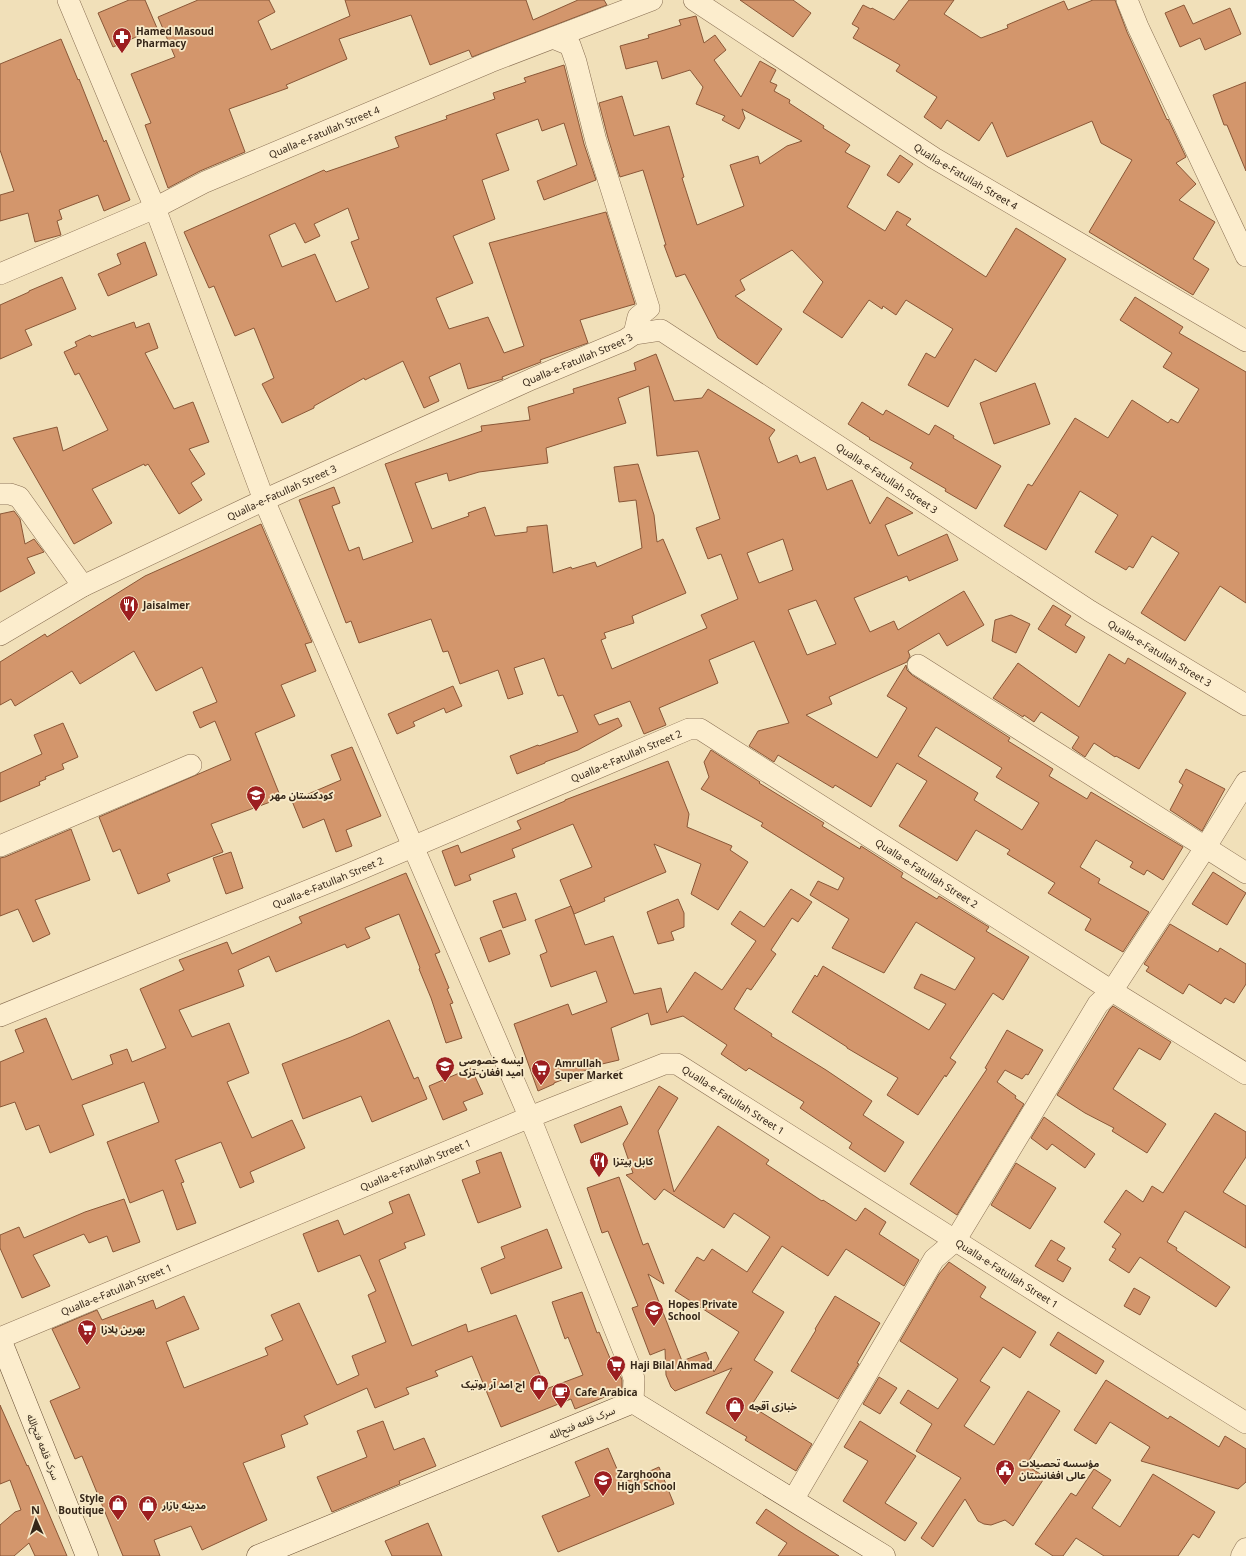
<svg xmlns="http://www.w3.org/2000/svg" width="1246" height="1556" font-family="Georgia,'Noto Sans Arabic',serif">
  <rect width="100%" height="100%" fill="#f1e0b9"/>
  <g fill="#d3966c" stroke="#8a5737" fill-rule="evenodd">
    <path d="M129 0H145L157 28 113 47 98 13Z"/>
    <path d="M198 0H269L275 12 258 21 271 50 350 16 345 0H526L533 20 578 0H604L607 5 472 57 469 50 430 65 411 15 339 39 347 59 286 85 288 88 229 109 245 152 200 171 168 188 145 125 151 123 131 74 175 57 158 17Z"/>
    <path d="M740 0H793L811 13 793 37Z"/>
    <path d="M909 0H954L944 14 981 38 1008 28 1007 25 1064 1 1068 10 1093 0H1115L1127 32 1167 120 1168 119 1186 157 1176 163 1196 184 1179 200 1215 222 1193 259 1209 269 1193 295 1089 232 1132 160 1101 143 1092 121 1007 157 992 122 979 141 947 120 941 129 924 117 937 97 896 71 900 65 853 38 859 28 852 24 863 5 871 9 872 8 894 20Z"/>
    <path d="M1184 5 1193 24 1230 8 1241 34 1205 50 1200 38 1180 47 1165 13Z"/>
    <path d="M696 16 704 43 715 35 726 50 714 60 741 97 760 61 776 70 770 82 777 85 774 91 790 100 789 103 824 126 823 128 850 145 845 152 870 166 847 207 885 231 897 211 911 219 906 225 986 277 1016 228 1066 259 996 372 975 359 948 407 908 385 926 353 935 358 953 329 906 300 896 315 883 306 882 309 869 300 842 338 803 312 823 282 792 250 740 280 745 290 735 296 782 329 757 365 718 338 685 274 676 277 664 245H666L643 170 620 177 608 138 599 103 622 96 634 136 669 126 684 177 682 178 697 225 744 206 730 165 758 156 760 164 787 146 802 141 742 109 745 118 739 129 722 120 725 116 696 104 703 87 690 70 662 79 657 61 626 69 620 46 649 38 648 35 681 25 679 20Z"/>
    <path d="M61 39 78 80 79 79 104 142 106 140 130 200 104 211 98 195 59 210 62 219 57 221 61 235 35 242 28 213 0 221V195L14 191 0 150V64Z"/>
    <path d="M564 65 584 144 596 180 544 200 537 181 577 165 564 123 542 131 538 119 496 134 509 170 482 180 495 219 453 236 473 283 436 298 449 329 488 317 504 353 524 346 489 243 606 212 635 304 580 320 588 343 540 360 541 362 502 377 503 379 468 389 460 363 429 377 439 401 424 408 403 361 365 380 364 378 314 406V408L282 423 262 384 274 378 254 328 235 336 214 286 209 288 184 232 324 170 326 172 399 147 395 137 447 119 446 116 495 99 493 93 526 82 524 78ZM348 208 359 239 351 242 369 288 336 302 315 254 282 267 269 235 295 223 305 243 320 236 314 224Z"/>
    <path d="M1246 82V171L1227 125H1224L1213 95Z"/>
    <path d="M900 155 913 164 899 183 887 175Z"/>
    <path d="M145 242 157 275 108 296 98 274 121 264 117 254Z"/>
    <path d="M62 277 76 309 25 330 32 345 0 359V305L29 292V291Z"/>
    <path d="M1135 297 1183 327 1179 333 1246 372V603L1220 586 1185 641 1141 613 1179 553 1152 536 1133 568 1129 566 1126 570 1095 552 1118 515 1080 491 1046 550 1004 526 1028 484 1032 486 1075 418 1108 438 1132 400 1168 423 1171 419 1178 423 1199 389 1163 367 1172 353 1120 320Z"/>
    <path d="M134 322 136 328 149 323 158 348 145 353 174 409 193 402 209 442 189 449 205 474 191 483 202 500 179 514 148 464 145 466 144 464 92 489 112 523 74 544 13 438 57 427 63 451 108 430 79 373 75 375 64 352 77 346 75 342 90 335 92 337Z"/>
    <path d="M656 354 674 401 702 398 708 389 775 430 769 438 778 463 797 455 800 463 815 457 827 490 852 480 870 524 887 497 913 513 885 525 898 556 947 534 958 560 909 581 907 576 854 598 870 632 894 621 898 630 964 591 984 625 947 646 939 633 908 651 910 656 907 662 829 697 832 704 806 715 877 758 907 708 887 696 906 665 907 670 912 675 1010 738 1008 741 1053 769 1049 776 1087 799 1091 792 1183 847 1163 880 1147 870 1144 875 1130 867 1133 862 1096 840 1080 867 1100 879 1098 883 1149 912 1123 952 1085 930 1091 919 1048 893 1055 883 1007 854 1010 850 976 830 957 861 899 826 927 781 897 763 871 807 835 785 833 788 778 755 774 762 749 746 758 731 789 723 754 641 709 660 718 683 659 708 666 725 644 734 630 701 594 715 599 725 618 718 622 726 578 750 545 762V763L517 774 510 756 538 745 539 746 578 732 563 695 558 696 544 658 514 668 523 694 508 699 498 670 460 684 448 651 443 652 431 619 359 643 351 621 346 623 299 500 334 487 340 503 332 506 349 551 359 547 363 560 413 542 385 464 482 431 481 426 530 420 528 407 574 393 573 389 636 370 634 363ZM649 386 657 456 698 451 720 519 696 528 708 559 721 554 738 599 701 615 707 628 612 669 601 640 606 638 604 633 634 623 632 616 686 593 663 539 657 542 654 515 638 464 614 467 619 502 636 500 642 548 597 567 595 562 572 569 571 567 553 573 547 525 527 527V532L495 536 485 507 468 513 469 516 432 529 415 483 447 473 449 481 479 472 548 463 546 448 626 423 618 398ZM783 539 793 570 759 583 747 553ZM816 600 836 644 807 655 788 610ZM936 727 1002 768 996 777 1039 803 1022 830 974 800 978 793 918 756Z"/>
    <path d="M1035 383 1050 424 994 444 980 403Z"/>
    <path d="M862 402 883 415 886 410 929 435 935 425 954 436 953 438 1001 466 976 509 945 491 946 489 910 468 913 463 869 439 870 438 848 424Z"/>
    <path d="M14 511 20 519 25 544 34 539 44 552 27 558 35 573 0 592V514Z"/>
    <path d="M261 524 312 642 305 644 316 671 281 685 295 716 255 733 281 798 211 824 223 852 167 874 170 881 138 894 120 849 113 852 99 817 231 760 215 721 200 728 193 712 217 702 202 667 156 691 134 651 80 684 72 671 15 706 11 699 0 705V662L45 634 47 637 145 576Z"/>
    <path d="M1053 605 1071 616 1065 625 1085 637 1076 653 1038 629Z"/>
    <path d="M1011 615 1030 624 1016 653 992 641 995 620Z"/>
    <path d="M1109 654 1125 664 1128 658 1186 693 1139 769 1116 756 1115 757 1094 743 1085 757 1072 748 1079 737 1041 712 1034 722 1024 715 1023 717 993 698 1018 663 1079 707Z"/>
    <path d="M453 686 462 706 446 713 444 708 413 722 415 726 397 734 388 714Z"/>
    <path d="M63 723 78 757 62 764 64 769 45 777 46 779 39 782 40 785 0 802V773L42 754 34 735Z"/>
    <path d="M352 747 381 816 346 830 352 846 336 852 324 819 303 828 292 801 341 780 331 755Z"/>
    <path d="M711 750 760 782 759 783 824 823 822 826 860 849 861 846 903 873 901 877 937 899 939 896 989 927 986 931 1029 957 1003 1000 993 993 950 1058 956 1062 946 1077 945 1075 918 1115 887 1095 898 1078 847 1048V1047L792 1012 815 975 817 977 823 966 929 1030 946 1004 914 988 921 974 955 990 975 958 916 922 884 973 832 948 849 919 810 895 818 881 838 890 844 878 761 826 763 823 701 789 709 777 704 762Z"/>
    <path d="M668 761 689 814 687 827 732 846 730 850 748 862 718 910 691 894 701 864 654 844 666 872 604 898 605 901 574 914 560 880 592 867 573 824 512 849 515 857 469 875 471 880 455 886 442 851 458 845 461 853 521 829 517 821 565 801V800Z"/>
    <path d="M1186 769 1225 789 1202 831 1170 810 1183 785 1179 782Z"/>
    <path d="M71 829 90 880 35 900 50 934 33 942 18 909 0 916V858L5 857Z"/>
    <path d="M231 852 243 888 226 894 213 858Z"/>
    <path d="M1213 872 1246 893 1227 925 1192 904Z"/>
    <path d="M406 873 440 952 435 954 449 988 447 989 453 1003 450 1004 462 1038 446 1043 431 998 419 969 420 968 399 914 365 928 370 938 347 948 345 944 276 972 269 956 238 970 244 986 179 1010 192 1037 229 1023 249 1073 227 1082 252 1138 292 1120 305 1148 250 1172 254 1182 240 1188 221 1142 175 1160 184 1182 181 1183 196 1223 177 1230 163 1190 130 1203 107 1142 159 1122 144 1082 82 1105 94 1135 50 1153 39 1125 26 1130 15 1102 0 1107V1062L24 1052 15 1030 46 1018 72 1080 113 1064 110 1055 127 1049 132 1062 166 1048 140 989 184 970 179 960 227 942 232 954 302 923 299 917Z"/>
    <path d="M791 889 812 902 798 922 792 918 771 950 776 954 751 990 747 988 734 1009 772 1034 771 1036 826 1070 872 1101 863 1115 904 1142 885 1172 849 1148 852 1143 800 1108 804 1102 749 1068 746 1071 721 1054 727 1045 683 1016 651 1025 648 1013 611 1028 619 1060 602 1064 554 1083V1084L538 1091 514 1024 568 1004 572 1015 607 1002 596 971 551 987 540 955 547 952 535 920 571 906 585 945 613 936 634 994 661 988 667 1013 695 972 722 990 756 941 731 924 740 911 764 927Z"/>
    <path d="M516 893 526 920 503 928 493 901Z"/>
    <path d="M678 899 684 913V927L671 932 674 940 658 944 647 912Z"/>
    <path d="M1170 924 1218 952 1220 948 1246 964V984L1234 1003 1225 998 1221 1004 1189 984 1183 994 1146 971 1149 967 1144 964Z"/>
    <path d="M501 930 510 954 489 962 480 938Z"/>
    <path d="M1113 1006 1171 1042 1160 1060 1139 1048 1113 1089 1166 1124 1147 1153 1112 1131 1114 1128 1085 1113 1057 1095 1110 1009Z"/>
    <path d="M389 1020 414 1079 418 1077 427 1099 372 1122 361 1096 303 1119 282 1064 351 1037Z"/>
    <path d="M1007 1030 1043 1050 1028 1075 1026 1074 1022 1079 1005 1070 997 1082 1016 1096 1015 1098 1024 1104 957 1215 910 1184 987 1069 985 1068Z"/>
    <path d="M471 1068 483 1094 463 1102 467 1110 443 1120 429 1086Z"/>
    <path d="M659 1086 678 1098 658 1131 674 1192 718 1126 769 1160 766 1164 822 1201 823 1200 856 1221 865 1208 886 1222 879 1234 919 1260 904 1286 846 1249 828 1276 782 1246 752 1292 784 1312 754 1360 773 1372 751 1406 812 1444 796 1471 745 1440 747 1437 706 1413 732 1368 675 1391 671 1387 666 1375 665 1349 650 1355 632 1308 638 1306 608 1231 602 1233 587 1188 619 1177 643 1245 648 1243 664 1284 648 1274 682 1361 706 1352 714 1372 739 1332 675 1291 697 1257 704 1261 712 1249 747 1272 770 1237 734 1213 724 1228 664 1189 655 1200 626 1175 633 1173 623 1144Z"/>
    <path d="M621 1106 628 1124 581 1143 574 1125Z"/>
    <path d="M1215 1113 1246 1132V1157L1223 1192 1246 1206V1248L1185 1211 1167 1242 1177 1248 1176 1250 1230 1287 1216 1307 1140 1257 1129 1273 1109 1260 1116 1249 1112 1247 1121 1234 1104 1222 1126 1190 1143 1202 1152 1186 1163 1193Z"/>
    <path d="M1044 1117 1095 1154 1085 1168 1052 1144 1047 1150 1031 1138Z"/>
    <path d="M501 1152 521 1207 478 1223 462 1180 480 1173 476 1161Z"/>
    <path d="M1016 1163 1056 1188 1030 1229 991 1205Z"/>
    <path d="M409 1194 425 1235 404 1243 406 1248 379 1260 412 1346 466 1324 468 1332 516 1315 546 1389 583 1375 568 1337 565 1339 552 1302 582 1292 597 1333 599 1332 612 1363 615 1362 622 1380V1390L575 1409 571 1399 501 1427 472 1356 435 1371 438 1376 406 1388 409 1394 375 1408 367 1388 304 1416 308 1424 281 1435 285 1447 243 1463 267 1520 202 1550 191 1526 154 1540 160 1556H123L82 1456 75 1459 50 1401 80 1388 52 1329 97 1310 102 1320 153 1300 156 1309 184 1296 199 1329 166 1342 184 1388 268 1355 265 1348 283 1340 271 1315 299 1303 337 1385 359 1375 352 1356 386 1342 368 1295 376 1291 360 1255 318 1272 303 1234 338 1220 344 1235 393 1213 389 1202Z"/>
    <path d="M124 1199 140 1242 113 1252 107 1236 89 1243 84 1234 33 1255 50 1286 22 1298 0 1248V1235L19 1227 24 1238 85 1212Z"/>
    <path d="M547 1229 562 1268 491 1294 481 1268 505 1258 501 1247Z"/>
    <path d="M1051 1240 1065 1248 1057 1260 1071 1268 1063 1282 1035 1266Z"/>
    <path d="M949 1262 986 1287 980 1297 1036 1332 1020 1358 1003 1347 980 1381 990 1387 964 1426 994 1445 1028 1391 1060 1411 1026 1465 1045 1477 1013 1526 1005 1520 991 1525 984 1524 978 1521 965 1499 933 1547 921 1538 961 1478 916 1451 932 1424 900 1403 908 1390 938 1409 958 1379 900 1341 939 1274Z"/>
    <path d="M1134 1288 1150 1297 1140 1315 1124 1306Z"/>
    <path d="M835 1296 880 1323 857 1363 859 1364 838 1399 791 1371 816 1330 815 1329Z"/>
    <path d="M1058 1332 1104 1361 1096 1374 1050 1345Z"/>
    <path d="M879 1377 897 1388 880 1414 863 1404Z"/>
    <path d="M1106 1380 1168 1419 1170 1416 1219 1447 1225 1436 1246 1449V1482L1238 1489 1141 1461 1150 1447 1110 1422 1096 1444 1074 1430Z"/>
    <path d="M0 1405 27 1466 28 1465 67 1556H35L29 1543 14 1556H0V1525L15 1512 21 1510 10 1480 0 1484Z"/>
    <path d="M383 1421 394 1450 424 1438 436 1466 399 1481 400 1484 332 1512 317 1477 367 1457 357 1431Z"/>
    <path d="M860 1421 916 1456 885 1503 917 1523 905 1541 843 1501 868 1461 844 1447Z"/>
    <path d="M608 1448 623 1483 659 1467 674 1504 558 1552 542 1516 590 1496 575 1462Z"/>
    <path d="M1094 1469 1111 1480 1092 1508 1120 1527 1153 1474 1215 1512 1199 1538 1193 1534 1178 1556H1104L1076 1538 1063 1556H1053L1035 1544 1071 1493 1076 1496Z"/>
    <path d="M766 1509 796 1529 839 1556H778L787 1543 756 1523Z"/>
    <path d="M428 1523 442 1556H392L385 1541Z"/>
  </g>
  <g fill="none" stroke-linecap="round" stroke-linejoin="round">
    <defs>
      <g id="minor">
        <path d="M68 0 155 208 264 500 535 1130 632 1372 634 1379 633 1402"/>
        <path id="s1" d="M694 0 934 158 1246 341"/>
        <path d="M1127 0 1138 27 1246 256"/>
        <path d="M553 38 570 45 576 62 596 141 649 308 638 317 634 334"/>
        <path id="s2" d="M0 274 155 208 205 182 490 62 652 0"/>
        <path d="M0 494H10L19 497 83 586"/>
        <path id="s3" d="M0 635 83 586 264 500 532 379 625 340 634 334 661 330 1090 611 1246 705"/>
        <path d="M918 665 1246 873"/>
        <path d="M0 846 191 765"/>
        <path id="s4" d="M0 1016 349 874 689 729H700L1112 991 1246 1074"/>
        <path id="s5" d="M0 1338 530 1117 664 1064H677L1057 1305 1246 1423"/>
        <path d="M793 1500 934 1259 955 1241 1098 1004 1112 991 1205 848 1246 782"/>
      </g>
      <path id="tertiary" d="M1242 1556 1246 1549"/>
      <g id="secondary">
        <path d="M0 1339 87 1556"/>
        <path d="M258 1556 633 1402 884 1556"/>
      </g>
    </defs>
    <use href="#minor" stroke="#896f53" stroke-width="22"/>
    <use href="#tertiary" stroke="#896f53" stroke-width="23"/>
    <use href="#secondary" stroke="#6a5036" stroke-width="23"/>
    <use href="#minor" stroke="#fcedcd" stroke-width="21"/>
    <use href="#tertiary" stroke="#fcedcd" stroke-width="22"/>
    <use href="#secondary" stroke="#fcedcd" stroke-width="22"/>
  </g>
  <defs>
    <symbol id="pharmacy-pin" viewBox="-11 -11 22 30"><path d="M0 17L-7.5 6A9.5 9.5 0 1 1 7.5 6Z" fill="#9c1e20" stroke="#f8eac9"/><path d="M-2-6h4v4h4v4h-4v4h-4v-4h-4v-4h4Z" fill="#fff"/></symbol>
    <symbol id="restaurant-pin" viewBox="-11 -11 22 30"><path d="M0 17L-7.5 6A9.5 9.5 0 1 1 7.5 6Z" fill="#9c1e20" stroke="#f8eac9"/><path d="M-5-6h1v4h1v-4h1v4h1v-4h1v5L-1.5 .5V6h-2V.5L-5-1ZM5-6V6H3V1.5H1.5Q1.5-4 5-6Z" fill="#fff"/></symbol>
    <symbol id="school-pin" viewBox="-11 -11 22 30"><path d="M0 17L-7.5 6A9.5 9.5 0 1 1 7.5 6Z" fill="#9c1e20" stroke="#f8eac9"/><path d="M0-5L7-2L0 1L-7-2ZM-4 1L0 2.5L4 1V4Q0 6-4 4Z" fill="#fff"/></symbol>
    <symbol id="supermarket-pin" viewBox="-11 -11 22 30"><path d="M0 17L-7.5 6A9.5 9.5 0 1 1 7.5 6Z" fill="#9c1e20" stroke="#f8eac9"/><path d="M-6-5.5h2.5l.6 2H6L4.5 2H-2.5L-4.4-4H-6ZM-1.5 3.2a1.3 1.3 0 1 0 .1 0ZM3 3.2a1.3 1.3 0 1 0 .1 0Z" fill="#fff"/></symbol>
    <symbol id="shop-pin" viewBox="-11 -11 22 30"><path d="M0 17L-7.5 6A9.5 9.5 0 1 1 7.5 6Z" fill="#9c1e20" stroke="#f8eac9"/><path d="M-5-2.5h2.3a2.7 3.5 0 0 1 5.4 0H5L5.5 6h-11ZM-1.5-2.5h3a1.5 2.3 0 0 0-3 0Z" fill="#fff"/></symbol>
    <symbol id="cafe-pin" viewBox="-11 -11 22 30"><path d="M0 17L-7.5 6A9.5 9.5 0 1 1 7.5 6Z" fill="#9c1e20" stroke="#f8eac9"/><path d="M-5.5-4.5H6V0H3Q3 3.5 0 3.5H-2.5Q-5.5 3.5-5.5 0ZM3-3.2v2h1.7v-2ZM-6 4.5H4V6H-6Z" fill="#fff"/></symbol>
    <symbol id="civic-pin" viewBox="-11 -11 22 30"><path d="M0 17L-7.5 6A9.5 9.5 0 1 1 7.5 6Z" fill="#9c1e20" stroke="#f8eac9"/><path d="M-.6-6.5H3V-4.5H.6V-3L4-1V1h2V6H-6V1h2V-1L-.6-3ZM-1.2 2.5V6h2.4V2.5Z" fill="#fff"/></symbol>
  </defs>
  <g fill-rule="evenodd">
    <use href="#pharmacy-pin" x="111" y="26" width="22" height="30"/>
    <use href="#restaurant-pin" x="118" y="594" width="22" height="30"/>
    <use href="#school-pin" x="245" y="784" width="22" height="30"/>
    <use href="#school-pin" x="434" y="1055" width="22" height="30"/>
    <use href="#supermarket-pin" x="530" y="1058" width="22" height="30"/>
    <use href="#restaurant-pin" x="588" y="1150" width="22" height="30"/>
    <use href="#school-pin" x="643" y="1299" width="22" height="30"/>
    <use href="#supermarket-pin" x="76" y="1318" width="22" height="30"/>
    <use href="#supermarket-pin" x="605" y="1354" width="22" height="30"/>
    <use href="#shop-pin" x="528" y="1373" width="22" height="30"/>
    <use href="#cafe-pin" x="550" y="1381" width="22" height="30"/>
    <use href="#shop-pin" x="724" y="1395" width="22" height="30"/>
    <use href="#civic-pin" x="994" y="1458" width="22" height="30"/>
    <use href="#school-pin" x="592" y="1469" width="22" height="30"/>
    <use href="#shop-pin" x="107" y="1493" width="22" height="30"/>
    <use href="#shop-pin" x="137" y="1494" width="22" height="30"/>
  </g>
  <g text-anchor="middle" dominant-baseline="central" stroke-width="3.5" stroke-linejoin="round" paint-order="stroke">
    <g font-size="10" font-weight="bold" fill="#362719" stroke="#f8eac9" text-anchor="start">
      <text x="136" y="31">Hamed Masoud<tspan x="136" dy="12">Pharmacy</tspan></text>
      <text x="143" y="605">Jaisalmer</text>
      <text x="270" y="795">کودکستان مهر</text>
      <text x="459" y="1060">لیسه خصوصی<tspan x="459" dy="12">امید افغان-ترک</tspan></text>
      <text x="555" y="1063">Amrullah<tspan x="555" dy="12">Super Market</tspan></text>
      <text x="613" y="1161">کابل پیتزا</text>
      <text x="668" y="1304">Hopes Private<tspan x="668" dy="12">School</tspan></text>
      <text x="101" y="1329">بهرین پلازا</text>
      <text x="630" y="1365">Haji Bilal Ahmad</text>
      <text x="525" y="1384" text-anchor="end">اچ امد آر بوتیک</text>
      <text x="575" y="1392">Cafe Arabica</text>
      <text x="749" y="1406">خبازی آقچه</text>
      <text x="1019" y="1463">مؤسسه تحصیلات<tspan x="1019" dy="12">عالی افغانستان</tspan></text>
      <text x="617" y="1474">Zarghoona<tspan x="617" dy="12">High School</tspan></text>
      <text x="104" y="1498" text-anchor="end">Style<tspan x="104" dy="12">Boutique</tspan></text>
      <text x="162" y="1505">مدینه بازار</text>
    </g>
    <g font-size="10" fill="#362719" stroke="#f8eac9">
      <text stroke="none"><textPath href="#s2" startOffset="354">Qualla-e-Fatullah Street 4</textPath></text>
      <text stroke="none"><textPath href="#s1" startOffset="324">Qualla-e-Fatullah Street 4</textPath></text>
      <text stroke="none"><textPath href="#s3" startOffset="640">Qualla-e-Fatullah Street 3</textPath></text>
      <text stroke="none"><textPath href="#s3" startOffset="1000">Qualla-e-Fatullah Street 3</textPath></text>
      <text stroke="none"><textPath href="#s3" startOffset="316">Qualla-e-Fatullah Street 3</textPath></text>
      <text stroke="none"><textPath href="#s3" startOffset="1324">Qualla-e-Fatullah Street 3</textPath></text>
      <text stroke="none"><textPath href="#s4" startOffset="678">Qualla-e-Fatullah Street 2</textPath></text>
      <text stroke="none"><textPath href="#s4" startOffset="1026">Qualla-e-Fatullah Street 2</textPath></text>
      <text stroke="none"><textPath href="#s4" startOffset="354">Qualla-e-Fatullah Street 2</textPath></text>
      <text stroke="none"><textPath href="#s5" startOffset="798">Qualla-e-Fatullah Street 1</textPath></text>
      <text stroke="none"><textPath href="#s5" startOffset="450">Qualla-e-Fatullah Street 1</textPath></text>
      <text stroke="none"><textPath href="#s5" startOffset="1122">Qualla-e-Fatullah Street 1</textPath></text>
      <text stroke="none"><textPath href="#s5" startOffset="126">Qualla-e-Fatullah Street 1</textPath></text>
      <text transform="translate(582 1423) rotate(-22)">سرک قلعه فتح‌الله</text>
      <text transform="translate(43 1447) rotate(68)">سرک قلعه فتح‌الله</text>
    </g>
  </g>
  <g transform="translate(36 1520) rotate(357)" stroke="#f8eac9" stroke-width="3" paint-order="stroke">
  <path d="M0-3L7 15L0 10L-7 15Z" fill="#362719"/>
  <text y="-6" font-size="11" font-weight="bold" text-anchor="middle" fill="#362719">N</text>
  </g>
</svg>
